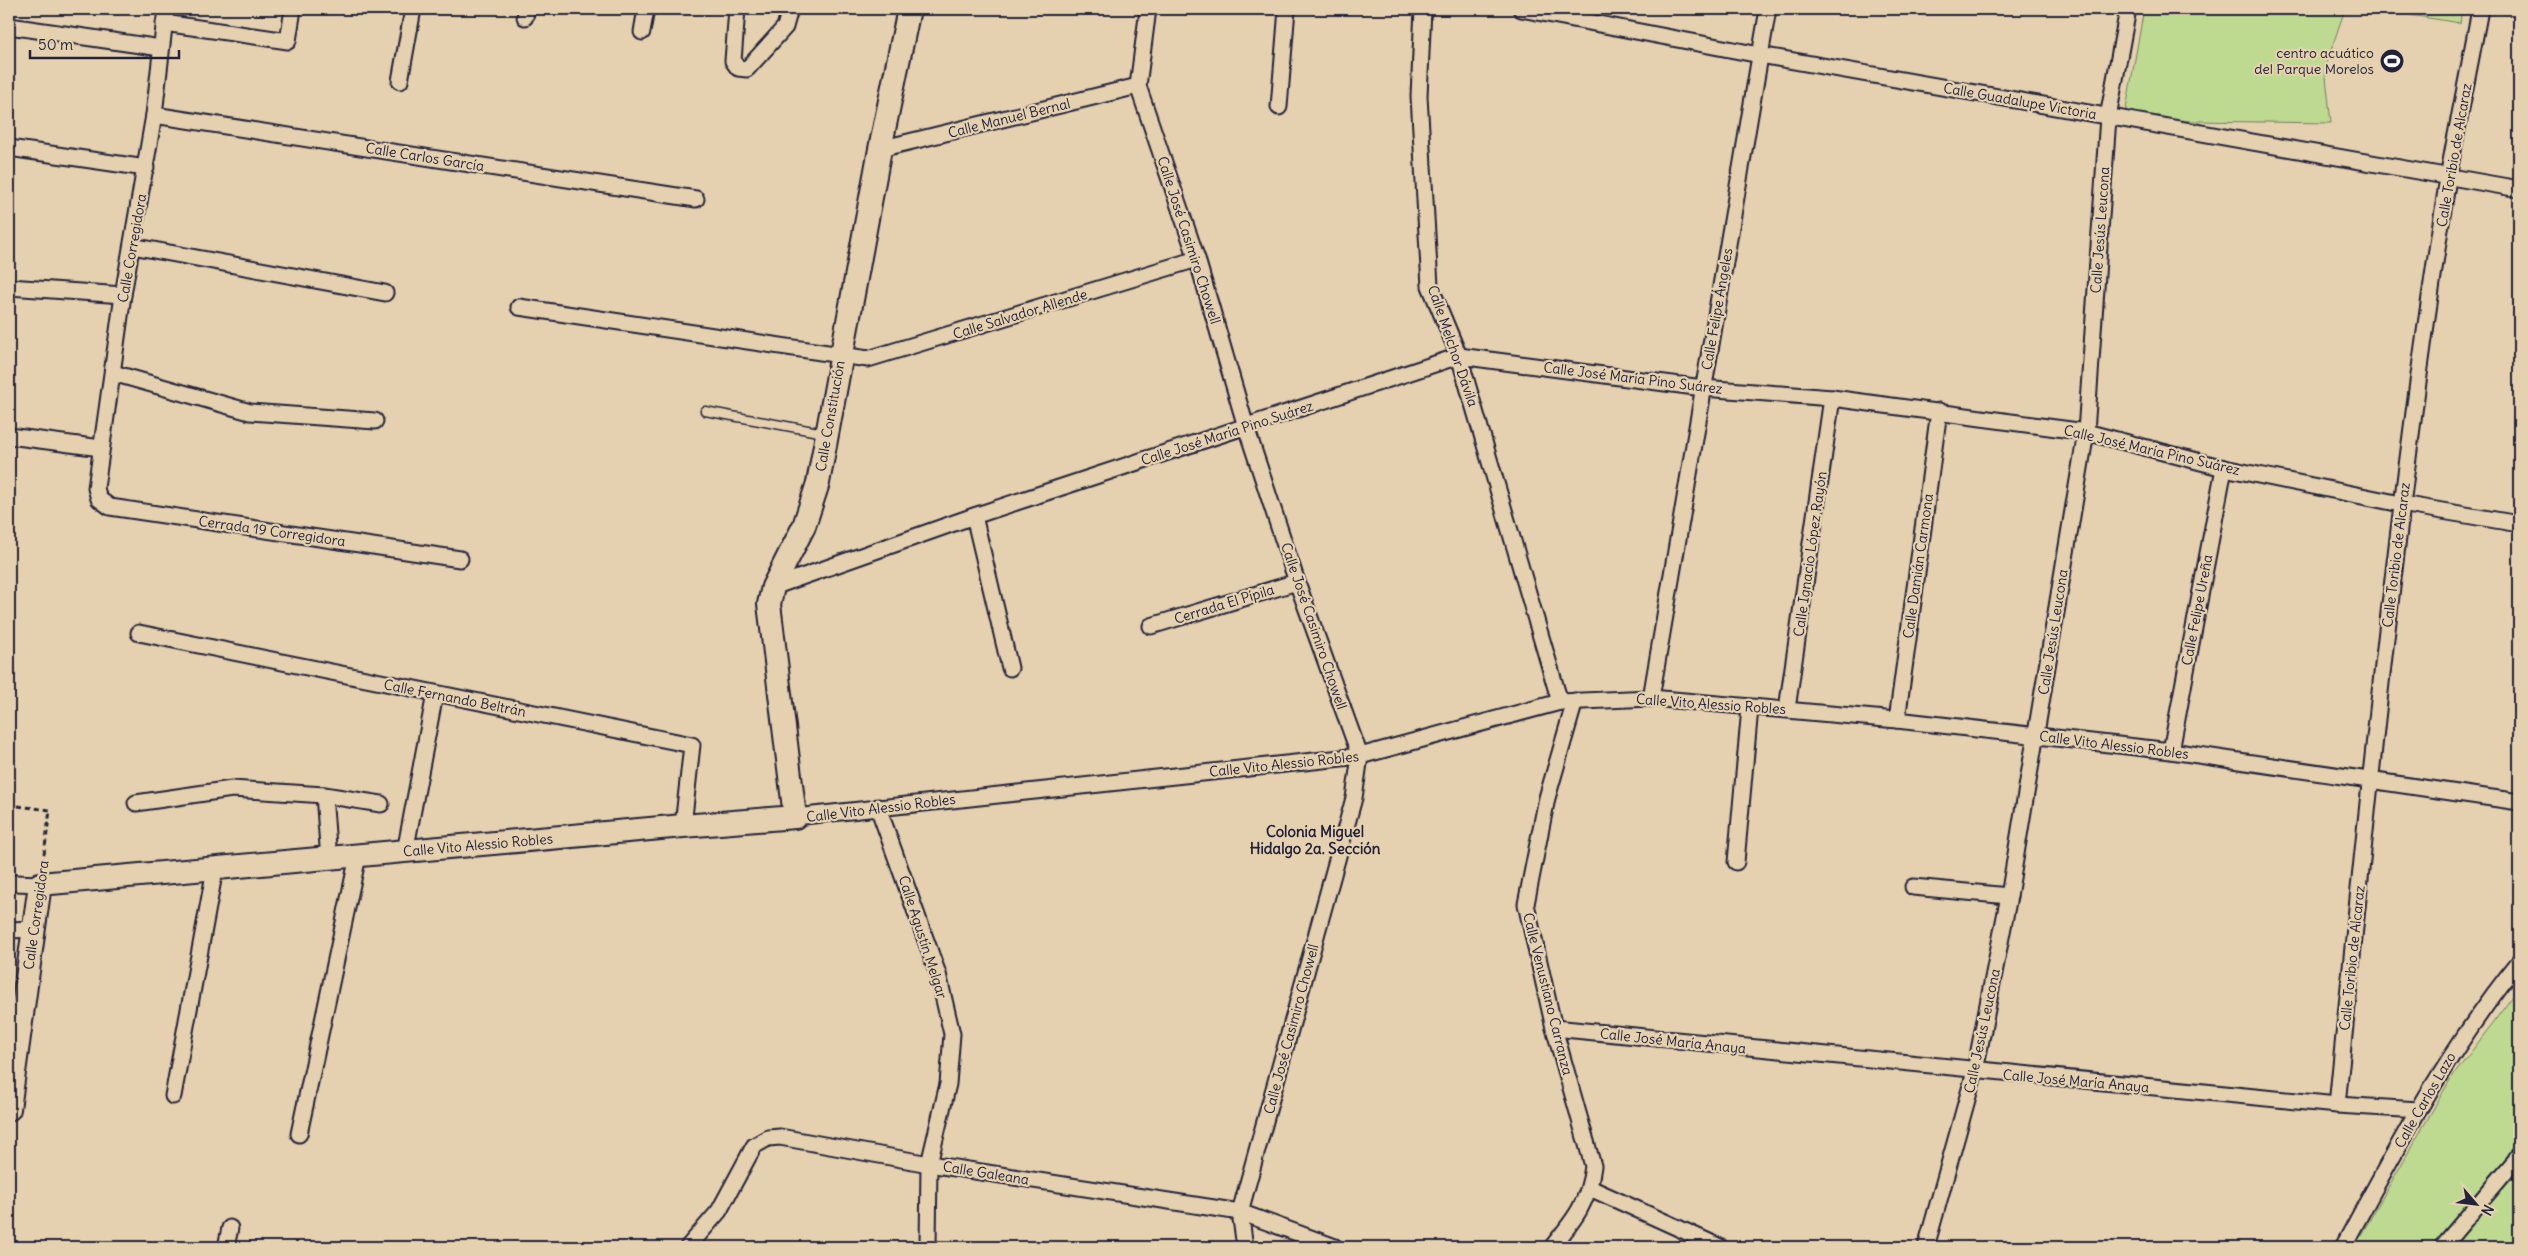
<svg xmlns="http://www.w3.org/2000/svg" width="2528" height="1256" font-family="Delius,sans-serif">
  <rect width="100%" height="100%" fill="#e5d1af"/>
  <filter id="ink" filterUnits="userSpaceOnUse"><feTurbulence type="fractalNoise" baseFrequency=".02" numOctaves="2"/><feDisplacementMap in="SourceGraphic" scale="10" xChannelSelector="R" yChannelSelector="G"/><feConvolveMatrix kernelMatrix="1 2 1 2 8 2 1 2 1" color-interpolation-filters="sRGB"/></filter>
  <g filter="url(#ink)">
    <g fill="#bed990" stroke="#707e66">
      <path d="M2144 9H2345L2325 68 2331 123 2124 120Z"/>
      <path d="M2372 9H2462L2460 23Z"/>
      <path d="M2519 988V1247H2354L2450 1080Z"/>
    </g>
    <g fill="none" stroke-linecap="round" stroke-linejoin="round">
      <defs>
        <path id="lane" d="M705 411 824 433"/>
        <g id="street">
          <path d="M166 9 154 115 123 295 96 488 99 499 110 507 460 559"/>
          <path d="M737 9 733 61 738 68 747 69 785 27 790 9"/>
          <path d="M1148 9 1138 86 1197 259 1246 427 1297 582 1360 756 1354 798 1240 1212 1245 1247"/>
          <path d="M1423 9 1419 96 1430 286 1459 356 1560 702"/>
          <path d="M1521 9 1760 55 2519 189"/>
          <path d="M525 17 527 9"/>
          <path d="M164 23 288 41 293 9"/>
          <path d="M9 26 161 48"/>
          <path d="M642 32 646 9"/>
          <path d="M400 81 413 9"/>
          <path d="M1279 107 1287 9"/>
          <path d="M154 115 696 199"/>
          <path d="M9 148 146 168"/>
          <path d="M880 149 1138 86"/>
          <path d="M132 246 385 293"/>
          <path d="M9 287 123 295"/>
          <path d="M519 307 868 359 1197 259"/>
          <path d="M113 373 250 412 375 421"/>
          <path d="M9 436 101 448"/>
          <path d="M974 516 1010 668"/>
          <path d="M773 587 974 516 1459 356 1703 388 1832 398 2086 432 2224 468 2401 504 2519 524"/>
          <path d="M1151 626 1297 582"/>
          <path d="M139 633 692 745 683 826"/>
          <path d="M1651 698 1768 9"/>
          <path d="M1787 709 1832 398"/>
          <path d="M1897 720 1939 411"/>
          <path d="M2171 751 2224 468"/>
          <path d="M324 795 329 859"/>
          <path d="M136 803 232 789 324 795 381 804"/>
          <path d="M878 807 938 974 952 1034 948 1084 929 1164 928 1247"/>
          <path d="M795 817 1360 756 1560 702 1651 698 1897 720 2171 751 2519 802"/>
          <path d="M405 852 435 694"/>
          <path d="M1736 862 1750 708"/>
          <path d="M15 883 40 884"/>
          <path d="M1913 887 2009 896"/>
          <path d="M9 930 34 929"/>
          <path d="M1554 1028 2337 1105 2419 1110"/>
          <path d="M173 1096 215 869"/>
          <path d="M2337 1105C2368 796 2399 486 2448 178 2458 122 2470 65 2480 9"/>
          <path d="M299 1134 358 856"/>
          <path d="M1590 1188 1720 1247"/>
          <path d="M226 1247 230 1228"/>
          <path d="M688 1247 719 1211 754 1146 768 1138 780 1137 929 1164 1240 1212 1335 1247"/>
          <path d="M1552 1247C1574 1220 1589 1202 1593 1166L1554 1028 1526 904 1547 798 1575 701"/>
          <path d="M1926 1247 1975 1071 2009 896 2086 432 2108 117 2128 9"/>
          <path d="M2343 1247C2396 1149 2448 1049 2519 962"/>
          <path d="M2442 1247 2519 1156"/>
        </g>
        <path id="secondary" d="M9 1109 40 884 683 826 795 817 769 604 773 587 804 526 818 483 880 149 909 9"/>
      </defs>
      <use href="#lane" stroke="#22223b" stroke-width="11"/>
      <use href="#street" stroke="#22223b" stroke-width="19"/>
      <use href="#secondary" stroke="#22223b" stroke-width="26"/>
      <path stroke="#22223b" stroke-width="3" stroke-dasharray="5 4" stroke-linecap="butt" d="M9 805 50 810 43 862"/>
      <use href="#lane" stroke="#e5d1af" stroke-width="8"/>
      <use href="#street" stroke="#e5d1af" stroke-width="15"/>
      <use href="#secondary" stroke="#e5d1af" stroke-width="22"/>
    </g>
  </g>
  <defs>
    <symbol id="stadium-disc" viewBox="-11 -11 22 22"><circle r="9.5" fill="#22223b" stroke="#e5d1af"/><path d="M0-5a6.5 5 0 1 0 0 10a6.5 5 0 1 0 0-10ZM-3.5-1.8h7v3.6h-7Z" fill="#fff"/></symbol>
  </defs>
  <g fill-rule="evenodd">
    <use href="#stadium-disc" x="2378" y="47" width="28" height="28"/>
  </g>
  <g text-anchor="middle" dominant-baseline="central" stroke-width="4.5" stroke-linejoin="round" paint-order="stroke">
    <g font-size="14" fill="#22223b" stroke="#e5d1af" text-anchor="end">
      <text x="2374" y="53">centro acuático<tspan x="2374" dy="16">del Parque Morelos</tspan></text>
    </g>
    <g font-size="14" fill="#22223b" stroke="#e5d1af">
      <text transform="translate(2020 101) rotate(10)">Calle Guadalupe Victoria</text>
      <text transform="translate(1009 118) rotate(-14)">Calle Manuel Bernal</text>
      <text transform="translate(2454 155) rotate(-80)">Calle Toribio de Alcaraz</text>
      <text transform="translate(425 157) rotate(9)">Calle Carlos García</text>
      <text transform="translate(2100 230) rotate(-86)">Calle Jesús Leucona</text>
      <text transform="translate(1189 240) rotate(72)">Calle José Casimiro Chowell</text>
      <text transform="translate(132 248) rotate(-80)">Calle Corregidora</text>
      <text transform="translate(1717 309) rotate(-80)">Calle Felipe Ángeles</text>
      <text transform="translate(1020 314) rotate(-17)">Calle Salvador Allende</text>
      <text transform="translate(1453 346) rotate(71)">Calle Melchor Dávila</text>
      <text transform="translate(1633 378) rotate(7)">Calle José María Pino Suárez</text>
      <text transform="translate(830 416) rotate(-80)">Calle Constitución</text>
      <text transform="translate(1227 433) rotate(-18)">Calle José María Pino Suárez</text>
      <text transform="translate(2152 450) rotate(13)">Calle José María Pino Suárez</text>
      <text transform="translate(272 531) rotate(8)">Cerrada 19 Corregidora</text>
      <text transform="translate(1810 554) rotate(-82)">Calle Ignacio López Rayón</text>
      <text transform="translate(2396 555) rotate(-83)">Calle Toribio de Alcaraz</text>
      <text transform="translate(1918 566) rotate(-82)">Calle Damián Carmona</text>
      <text transform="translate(1224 604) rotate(-17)">Cerrada El Pípila</text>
      <text transform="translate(2197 610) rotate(-79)">Calle Felipe Ureña</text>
      <text transform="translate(1314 626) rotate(71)">Calle José Casimiro Chowell</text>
      <text transform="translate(2053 632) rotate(-81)">Calle Jesús Leucona</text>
      <text transform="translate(455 698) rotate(11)">Calle Fernando Beltrán</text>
      <text transform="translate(1711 704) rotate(4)">Calle Vito Alessio Robles</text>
      <text transform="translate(2114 745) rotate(7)">Calle Vito Alessio Robles</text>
      <text transform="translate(1284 764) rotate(-6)">Calle Vito Alessio Robles</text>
      <text transform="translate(881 808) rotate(-7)">Calle Vito Alessio Robles</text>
      <text transform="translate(478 845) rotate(-5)">Calle Vito Alessio Robles</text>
      <text transform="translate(36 915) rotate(-82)">Calle Corregidora</text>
      <text transform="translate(923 937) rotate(72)">Calle Agustín Melgar</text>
      <text transform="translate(2352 958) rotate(-84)">Calle Toribio de Alcaraz</text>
      <text transform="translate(1548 994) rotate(76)">Calle Venustiano Carranza</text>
      <text transform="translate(1291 1029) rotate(-75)">Calle José Casimiro Chowell</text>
      <text transform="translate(1982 1031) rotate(-78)">Calle Jesús Leucona</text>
      <text transform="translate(1673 1041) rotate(6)">Calle José María Anaya</text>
      <text transform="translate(2076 1081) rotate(5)">Calle José María Anaya</text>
      <text transform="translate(2425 1100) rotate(-60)">Calle Carlos Lazo</text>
      <text transform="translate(986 1173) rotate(9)">Calle Galeana</text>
    </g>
    <g font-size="15" font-weight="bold" fill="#22223b" stroke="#e5d1af">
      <text x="1315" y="831">Colonia Miguel<tspan x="1315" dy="17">Hidalgo 2a. Sección</tspan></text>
    </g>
  </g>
  <rect width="2528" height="1256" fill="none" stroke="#e5d1af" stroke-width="30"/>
  <rect x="15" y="15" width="2498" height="1226" fill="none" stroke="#22223b" stroke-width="2" filter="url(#ink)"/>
  <g transform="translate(2476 1204) rotate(118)" stroke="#e5d1af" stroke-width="4" paint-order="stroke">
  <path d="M0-4L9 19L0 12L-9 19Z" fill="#22223b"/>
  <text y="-8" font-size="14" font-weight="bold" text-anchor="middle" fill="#22223b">N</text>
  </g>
  <path d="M30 50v8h149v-8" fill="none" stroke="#22223b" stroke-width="2.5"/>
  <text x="38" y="50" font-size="15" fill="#22223b" stroke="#e5d1af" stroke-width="4" paint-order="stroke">50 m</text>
</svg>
